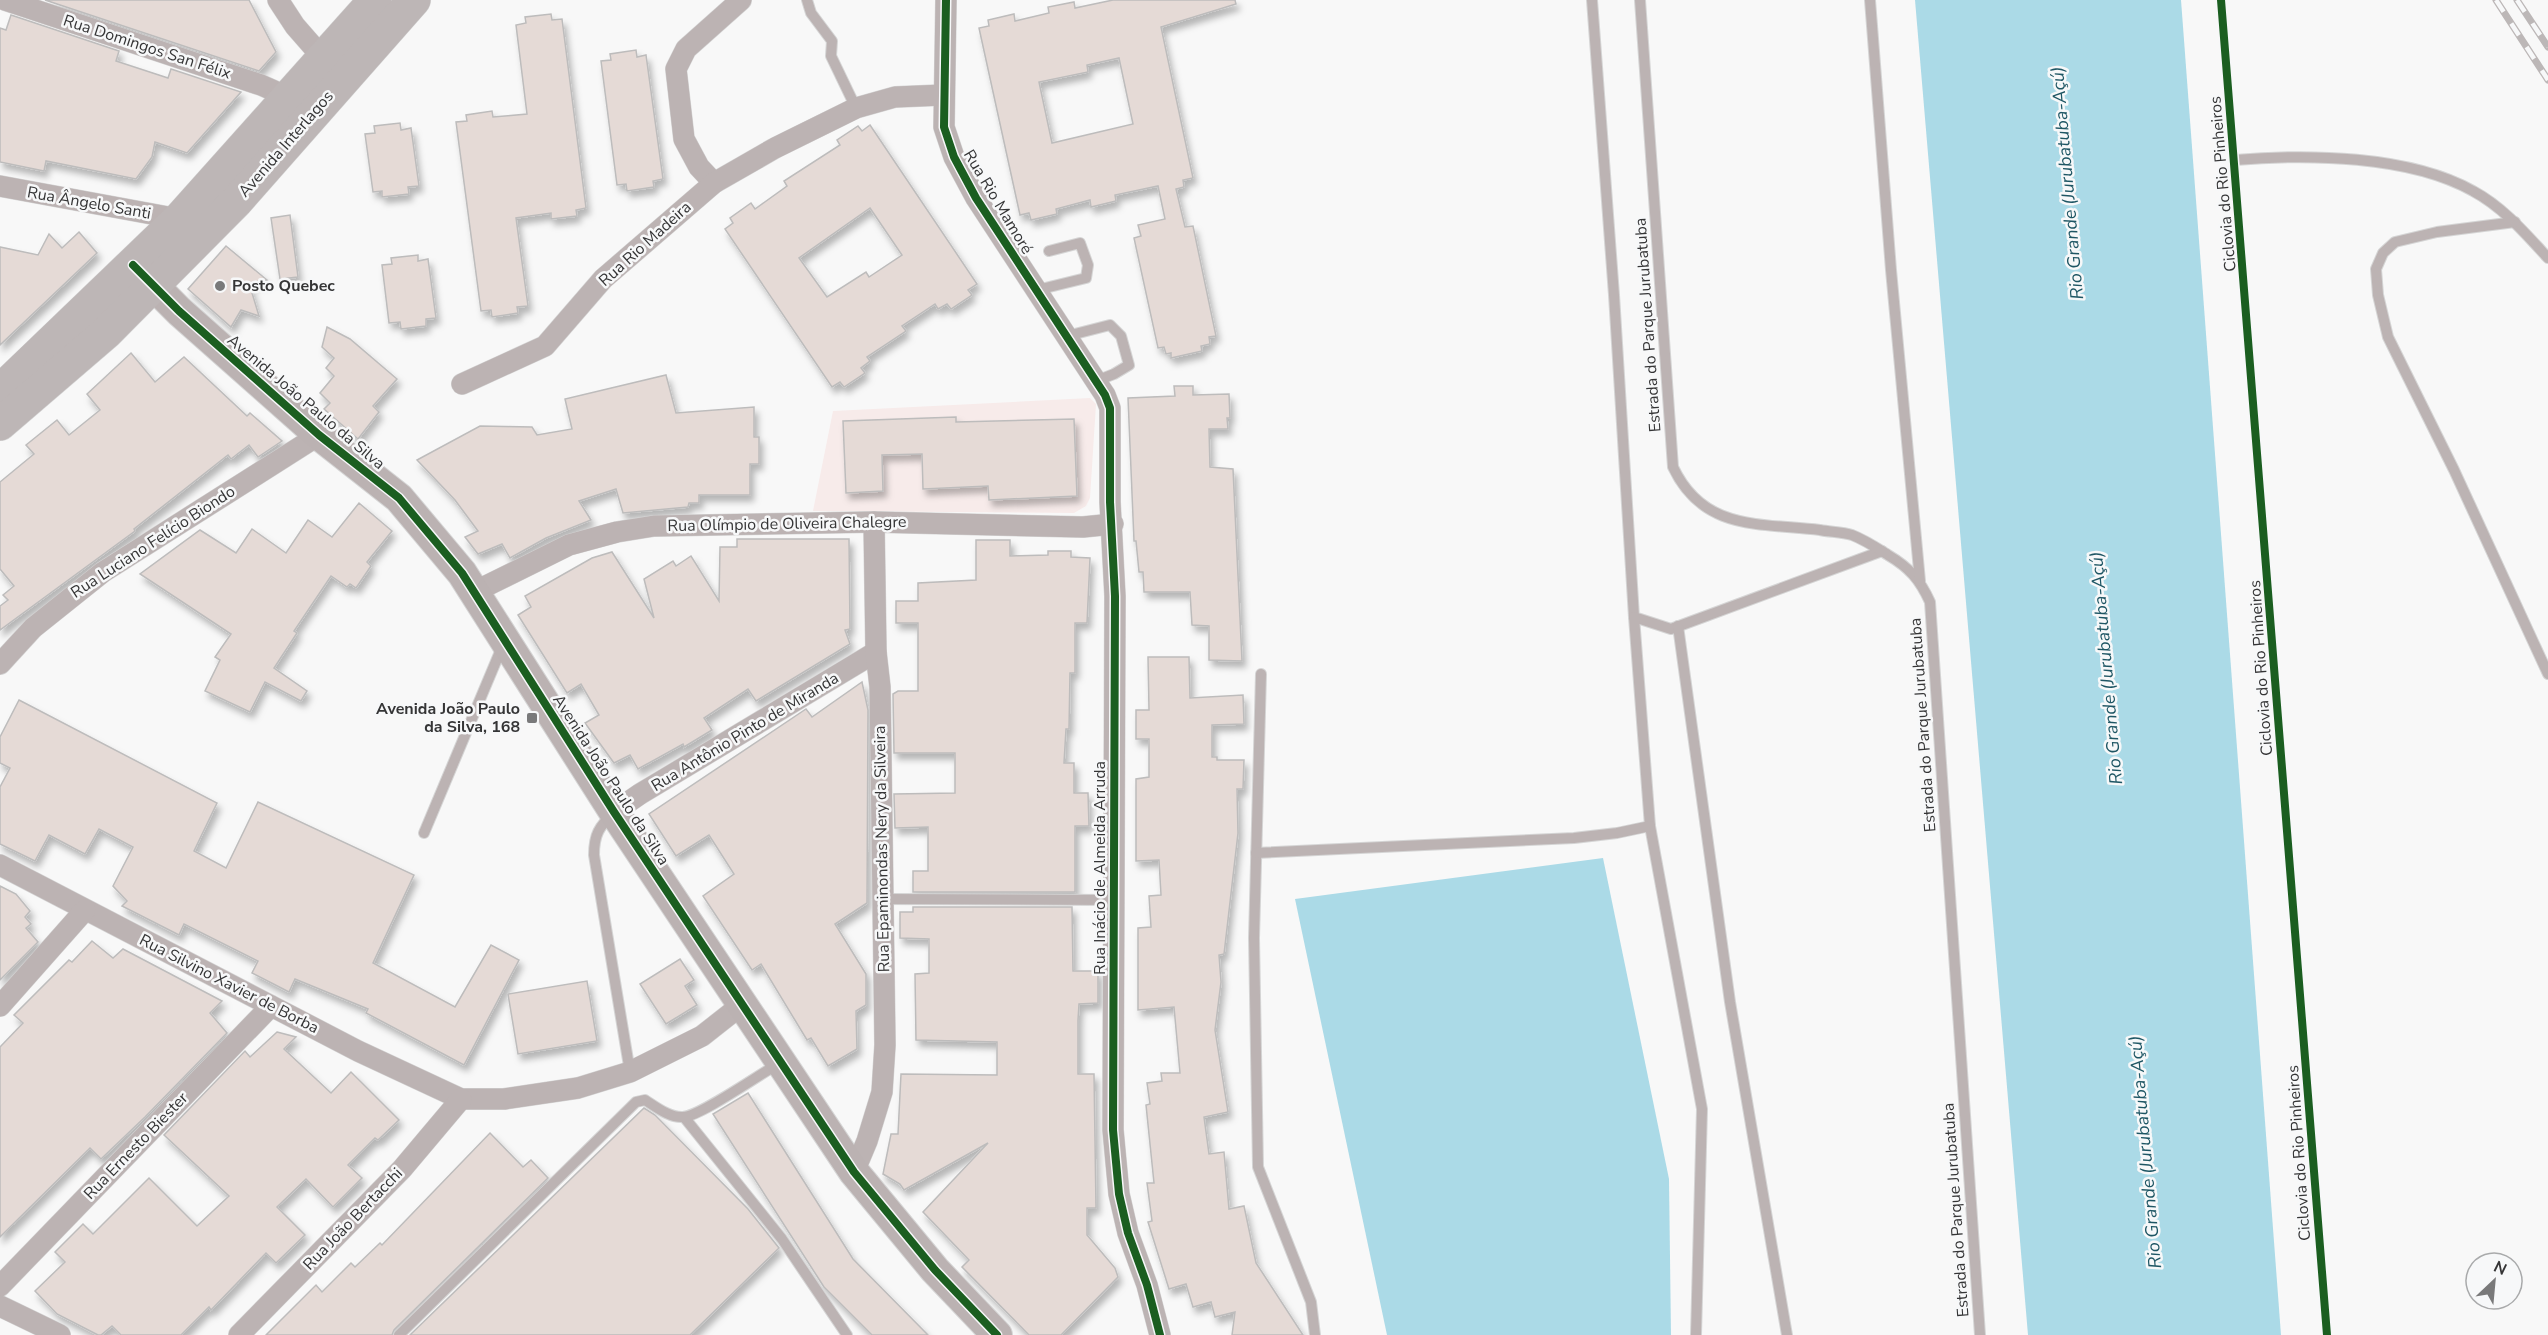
<svg xmlns="http://www.w3.org/2000/svg" width="2548" height="1335" font-family="'Nunito Sans',sans-serif">
  <defs>
    <filter id="shadow"><feDropShadow dx="3.5" dy="6" stdDeviation="3" flood-color="#0004"/></filter>
  </defs>
  <rect width="100%" height="100%" fill="#f8f8f8"/>
  <path fill="#f7ebea" d="M1090 398 1096 404 1090 498 1086 506 1074 513 813 511 833 411Z"/>
  <g fill="#abdae7">
    <path d="M1915 0H2181L2281 1335H2028Z"/>
    <path d="M1603 858 1669 1179 1671 1335H1387L1295 899Z"/>
  </g>
  <g fill="#e5dad6" stroke="#bdbcbc" stroke-width="1.5" fill-rule="evenodd" filter="url(#shadow)">
    <path d="M45 0H249L276 52 259 71Z"/>
    <path d="M1113 0H1235L1236 4 1161 27 1193 178 1183 180 1184 187 1176 189 1185 227 1193 226 1216 336 1209 337 1210 344 1201 346 1202 351 1171 358V353L1166 354 1164 347 1158 348 1134 238 1141 236 1138 225 1165 219 1158 186 1115 195 1116 201 1091 207 1090 200 1056 209 1057 214 1031 220 1029 213 1020 215 979 28 989 26 988 20 1014 14 1015 21 1049 13 1048 7 1074 2 1075 8ZM1119 58 1133 124 1052 143 1039 82 1088 72 1087 65Z"/>
    <path d="M551 14 552 20 562 19 586 208 576 210 577 216 551 219V213L516 218 528 306 517 307 518 313 492 317 491 310 481 311 456 122 467 121 466 115 492 111 493 117 527 114 516 25 526 23 525 17Z"/>
    <path d="M11 15 119 51 116 61 168 78 171 69 241 92 187 153 155 142 152 157 136 179 46 161 44 171 0 162V28L6 30Z"/>
    <path d="M636 50 637 57 646 55 663 179 653 181 654 187 627 191 626 184 617 185 601 61 611 60 610 54Z"/>
    <path d="M400 123 401 130 411 128 419 186 408 187 409 194 382 197V191L373 192 365 134 375 133 374 126Z"/>
    <path d="M870 125 977 284 968 290 972 295 951 309 947 304 938 309 935 304 902 326 906 331 867 357 870 361 861 368 865 373 844 387 840 382 832 387 725 229 733 223 730 218 751 203 755 209 787 186 784 181 840 145 837 140 858 126 862 131ZM870 208 902 255 869 277 866 272 827 297 799 258Z"/>
    <path d="M290 215 298 277 280 279 271 218Z"/>
    <path d="M79 232 97 253 0 345V247L38 255 49 234 62 248Z"/>
    <path d="M226 246 267 280 249 283 259 316 241 310 231 327 188 289Z"/>
    <path d="M418 255V261L428 259 436 318 426 319V326L401 329 400 322 389 323 382 265 392 264 391 258Z"/>
    <path d="M327 327 350 339 397 379 373 406 379 412 358 439 324 409 330 403 320 393 334 376 326 368 334 358 322 347Z"/>
    <path d="M131 353 155 382 184 357 247 416 250 413 282 441 258 457 249 445 231 459 228 455 134 529 135 531 0 630V606L8 600 3 595 14 586 0 569V482L34 454 26 445 57 420 69 435 100 410 87 394Z"/>
    <path d="M666 375 676 413 754 407V437H759V464H750V495H699V503H689L688 507 623 513 616 489 579 501 591 520 546 538 510 558 502 544 478 554 465 537 478 531 455 500 417 460 480 426 532 427 537 435 572 429 565 399Z"/>
    <path d="M1174 386H1193V395L1229 394 1230 418H1227L1228 429H1209L1210 467 1233 469 1242 661 1209 660V626L1192 625 1190 592H1144L1143 572H1139L1136 541H1134L1128 398 1175 396Z"/>
    <path d="M956 417V422L1074 419 1077 496 989 500 988 486 923 489 922 454 882 455 883 491 846 493 843 421Z"/>
    <path d="M359 503 392 531 367 562 371 566 356 588 350 584 347 587 331 576 294 631 297 633 274 668 307 691 301 701 265 682 250 712 205 691 220 660 215 657 231 634 140 574 200 530 236 553 252 529 286 553 308 520 332 537Z"/>
    <path d="M737 539H849L850 629 845 630 850 644 756 701 748 689 704 718 712 730 684 747 683 744 638 769 630 755 614 763 585 723 599 715 581 684 567 693 518 615 531 607 525 596 592 558 612 552 654 618 644 579 673 561 676 566 691 556 719 601 720 547H737Z"/>
    <path d="M976 540H1010V556L1048 555V551H1071V557L1090 558 1087 623H1075V673H1070L1069 729H1066L1064 763H1074V793H1088L1089 826H1075V892H913V871H928V827L895 828 894 794 955 793V753H894L893 694 898 691H918V623H896V601H918V583L976 580Z"/>
    <path d="M1148 657H1189L1190 698 1243 695 1244 724 1212 725V757H1217V760H1244L1243 789H1237L1238 833 1224 954 1219 955 1221 982 1215 1030 1228 1112 1204 1117 1209 1154 1224 1152 1229 1209 1244 1206 1256 1263 1303 1335H1232L1235 1312 1215 1317 1211 1302 1193 1307 1186 1284 1169 1289 1148 1222 1152 1221 1147 1183H1154L1146 1105 1150 1104 1147 1083 1162 1081 1161 1073H1180L1174 1007 1138 1010V928L1151 927 1149 896 1161 895 1159 860 1136 861V779L1149 777V739H1136V710H1149Z"/>
    <path d="M862 682 868 710 867 903 835 924 866 974V1005L856 1011 857 1049 828 1066 811 1038 807 1040 761 964 752 970 703 896 734 874 709 835 676 856 649 814 806 709 812 717Z"/>
    <path d="M19 700 217 803 194 851 226 868 258 802 414 875 373 963 455 1007 491 945 519 960 464 1065 366 1013 368 1009 295 979 289 992 252 973 258 961 184 924 179 935 122 906 127 901 113 886 133 847 99 829 85 854 49 835 35 861 0 844V787L10 768 0 763V737Z"/>
    <path d="M0 886 16 894 30 911 25 917 31 924 26 928 38 942 0 980Z"/>
    <path d="M913 907H1072L1073 971H1098V1003L1079 1004 1078 1020V1074H1094L1096 1208H1087V1235L1115 1268 1118 1277 1061 1335H1029L962 1267 969 1260 923 1212 988 1143 904 1190 900 1184 883 1174 891 1134H898L901 1074 997 1075V1042L916 1040 915 974 929 973V939L900 938V912H913Z"/>
    <path d="M92 941 113 958 123 949 222 1001 210 1013 227 1033 145 1117 101 1159 90 1148 0 1237V1047L23 1023 14 1015 69 960 72 962Z"/>
    <path d="M680 959 694 980 685 986 697 1005 666 1024 640 984Z"/>
    <path d="M587 981 597 1041 518 1054 508 994Z"/>
    <path d="M277 1032 296 1037 284 1049 331 1093 351 1072 399 1120 378 1140 375 1138 348 1165 362 1178 333 1207 306 1179 277 1207 305 1235 276 1263 266 1253 211 1310 209 1307 181 1335H121L112 1326 101 1335H98L57 1314 35 1291 65 1262 55 1252 83 1224 93 1234 149 1178 197 1226 229 1196 164 1135 245 1051 250 1057Z"/>
    <path d="M748 1093 853 1259 928 1335H872L824 1287 713 1114Z"/>
    <path d="M644 1108 655 1115 748 1209 779 1248 690 1335H410Z"/>
    <path d="M490 1133 523 1167 531 1160 548 1178 394 1330 392 1335H266L316 1285 322 1292 351 1263 355 1267 380 1243 382 1245Z"/>
  </g>
  <g fill="none" stroke-linecap="round" stroke-linejoin="round">
    <defs>
      <g id="lane">
        <path d="M807 0 811 13 832 41 831 56 856 108"/>
        <path d="M1592 0 1614 295 1634 617 1671 629 1882 551"/>
        <path d="M1640 0 1673 467C1703 531 1760 523 1820 530 1830 532 1842 532 1852 535 1865 540 1877 548 1888 555 1910 568 1920 580 1930 602L1980 1335"/>
        <path d="M1870 0 1891 270 1920 581"/>
        <path d="M2235 160C2307 154 2409 155 2473 191 2503 207 2526 234 2548 258"/>
        <path d="M2515 222 2437 232 2395 242 2383 253 2376 269 2378 295 2388 337 2454 470 2548 674"/>
        <path d="M1037 290 1086 278 1088 265 1080 243 1049 251"/>
        <path d="M1067 336 1110 325 1121 336 1129 365 1114 374 1096 381"/>
        <path d="M1634 617 1650 826 1702 1109 1696 1335"/>
        <path d="M1678 626 1730 1002 1787 1335"/>
        <path d="M1261 674 1254 938 1258 1167 1311 1302 1315 1335"/>
        <path d="M614 813C599 826 594 835 594 855L630 1072"/>
        <path d="M424 833 502 647"/>
        <path d="M1256 853 1574 838 1617 833 1650 826"/>
        <path d="M882 899 1114 900"/>
        <path d="M684 1117 782 1239 847 1335"/>
        <path d="M399 1335 636 1102 645 1100C656 1107 670 1118 683 1117 701 1116 761 1073 780 1063"/>
      </g>
      <g id="street">
        <path d="M5 0 261 85 288 97"/>
        <path d="M278 0 295 26 323 58"/>
        <path d="M946 0 944 127 954 157 976 198 1105 395 1110 408V502L1115 596 1113 1130 1119 1194 1128 1233 1147 1285 1160 1335"/>
        <path d="M714 183 699 167 684 139 676 69 686 49 741 0"/>
        <path d="M0 186 179 219"/>
        <path d="M462 384 545 346 603 279 714 183 775 148 856 108 895 97 943 95"/>
        <path d="M474 592 569 545 617 532 654 526 874 522 1083 527 1113 524"/>
        <path d="M0 664 33 628 103 572 319 435"/>
        <path d="M614 812 640 794 876 652"/>
        <path d="M0 865 358 1051 461 1099H504L578 1088 630 1072 702 1036 744 1003"/>
        <path d="M0 1006 85 910"/>
        <path d="M854 1172 867 1141 882 1092 885 1045 880 687 876 652 874 522"/>
        <path d="M0 1286 271 1006"/>
        <path d="M0 1306 60 1335"/>
        <path d="M239 1335 402 1169 461 1099"/>
      </g>
      <path id="secondary" d="M136 268 179 311 319 435 399 498 462 573 614 812 854 1172 935 1270 997 1335"/>
      <g id="primary">
        <path d="M0 391 179 219 375 0"/>
        <path d="M0 424 107 332 236 202 414 0"/>
      </g>
    </defs>
    <use href="#lane" stroke="#d5d5d5" stroke-width="12"/>
    <use href="#street" stroke="#d5d5d5" stroke-width="22"/>
    <use href="#secondary" stroke="#d5d5d5" stroke-width="32"/>
    <use href="#primary" stroke="#d5d5d5" stroke-width="34"/>
    <use href="#lane" stroke="#bcb3b3" stroke-width="10"/>
    <use href="#street" stroke="#bcb3b3" stroke-width="21"/>
    <use href="#secondary" stroke="#bbb2b2" stroke-width="30"/>
    <use href="#primary" stroke="#bdb6b6" stroke-width="33"/>
    <defs>
      <g id="rail">
        <path d="M2496 0 2548 80"/>
        <path d="M2517 0 2548 47"/>
      </g>
    </defs>
    <use href="#rail" stroke="#bcb7b7" stroke-width="7"/>
    <use href="#rail" stroke="#f7f8f9" stroke-width="4.5" stroke-dasharray="14" stroke-linecap="butt"/>
    <defs>
      <g id="cycleway">
        <path d="M946 0 944 127 954 157 976 198 1105 395 1110 408V502L1115 596 1113 1130 1119 1194 1128 1233 1147 1285 1160 1335"/>
        <path d="M2221 0 2327 1335"/>
        <path d="M133 265 179 311 319 435 399 498 462 573 614 812 854 1172 935 1270 997 1335"/>
      </g>
    </defs>
    <use href="#cycleway" stroke="#f7f8f9" stroke-width="11"/>
    <use href="#cycleway" stroke="#1b5e20" stroke-width="8"/>
  </g>
  <g fill="#79797a" stroke="#f7f8f9" stroke-width="2">
    <circle cx="220" cy="286" r="6"/>
    <rect x="526" y="712" width="12" height="12" rx="3"/>
  </g>
  <g text-anchor="middle" dominant-baseline="central" stroke-width="5" stroke-linejoin="round" paint-order="stroke">
    <g font-size="16" fill="#353536" stroke="#f7f8f9">
      <text transform="translate(147 47) rotate(18)">Rua Domingos San Félix</text>
      <text transform="translate(286 144) rotate(-49)">Avenida Interlagos</text>
      <text transform="translate(2223 184) rotate(-95)">Ciclovia do Rio Pinheiros</text>
      <text transform="translate(998 202) rotate(59)">Rua Rio Mamoré</text>
      <text transform="translate(89 203) rotate(10)">Rua Ângelo Santi</text>
      <text transform="translate(645 244) rotate(-42)">Rua Rio Madeira</text>
      <text transform="translate(1648 325) rotate(-94)">Estrada do Parque Jurubatuba</text>
      <text transform="translate(306 402) rotate(40)">Avenida João Paulo da Silva</text>
      <text transform="translate(787 524) rotate(-1)">Rua Olímpio de Oliveira Chalegre</text>
      <text transform="translate(153 542) rotate(-33)">Rua Luciano Felício Biondo</text>
      <text transform="translate(2261 668) rotate(-94)">Ciclovia do Rio Pinheiros</text>
      <text transform="translate(1923 725) rotate(-94)">Estrada do Parque Jurubatuba</text>
      <text transform="translate(745 732) rotate(-31)">Rua Antônio Pinto de Miranda</text>
      <text transform="translate(611 780) rotate(57)">Avenida João Paulo da Silva</text>
      <text transform="translate(882 849) rotate(-91)">Rua Epaminondas Nery da Silveira</text>
      <text transform="translate(1100 868) rotate(-90)">Rua Inácio de Almeida Arruda</text>
      <text transform="translate(229 984) rotate(27)">Rua Silvino Xavier de Borba</text>
      <text transform="translate(136 1146) rotate(-46)">Rua Ernesto Biester</text>
      <text transform="translate(2299 1153) rotate(-94)">Ciclovia do Rio Pinheiros</text>
      <text transform="translate(1956 1210) rotate(-94)">Estrada do Parque Jurubatuba</text>
      <text transform="translate(353 1219) rotate(-46)">Rua João Bertacchi</text>
    </g>
    <g font-size="16" font-weight="bold" fill="#353536" stroke="#f7f8f9" text-anchor="start">
      <text x="232" y="286">Posto Quebec</text>
      <text x="520" y="709" text-anchor="end">Avenida João Paulo<tspan x="520" dy="18">da Silva, 168</tspan></text>
    </g>
    <g font-size="18" font-style="italic" fill="#1e5664" stroke="#f7f8f9">
      <text transform="translate(2067 183) rotate(-95)">Rio Grande (Jurubatuba-Açú)</text>
      <text transform="translate(2106 668) rotate(-95)">Rio Grande (Jurubatuba-Açú)</text>
      <text transform="translate(2145 1152) rotate(-95)">Rio Grande (Jurubatuba-Açú)</text>
    </g>
  </g>
  <g transform="translate(2494 1281) rotate(26)"><circle r="28" fill="#f7f8f9" stroke="#a9aaab" stroke-width="1.5"/>
  <path d="M0-4.5L10 22L0 15L-10 22Z" fill="#79797a"/>
  <text y="-9" font-size="16" font-weight="bold" text-anchor="middle" fill="#353536">N</text>
  </g>
</svg>
